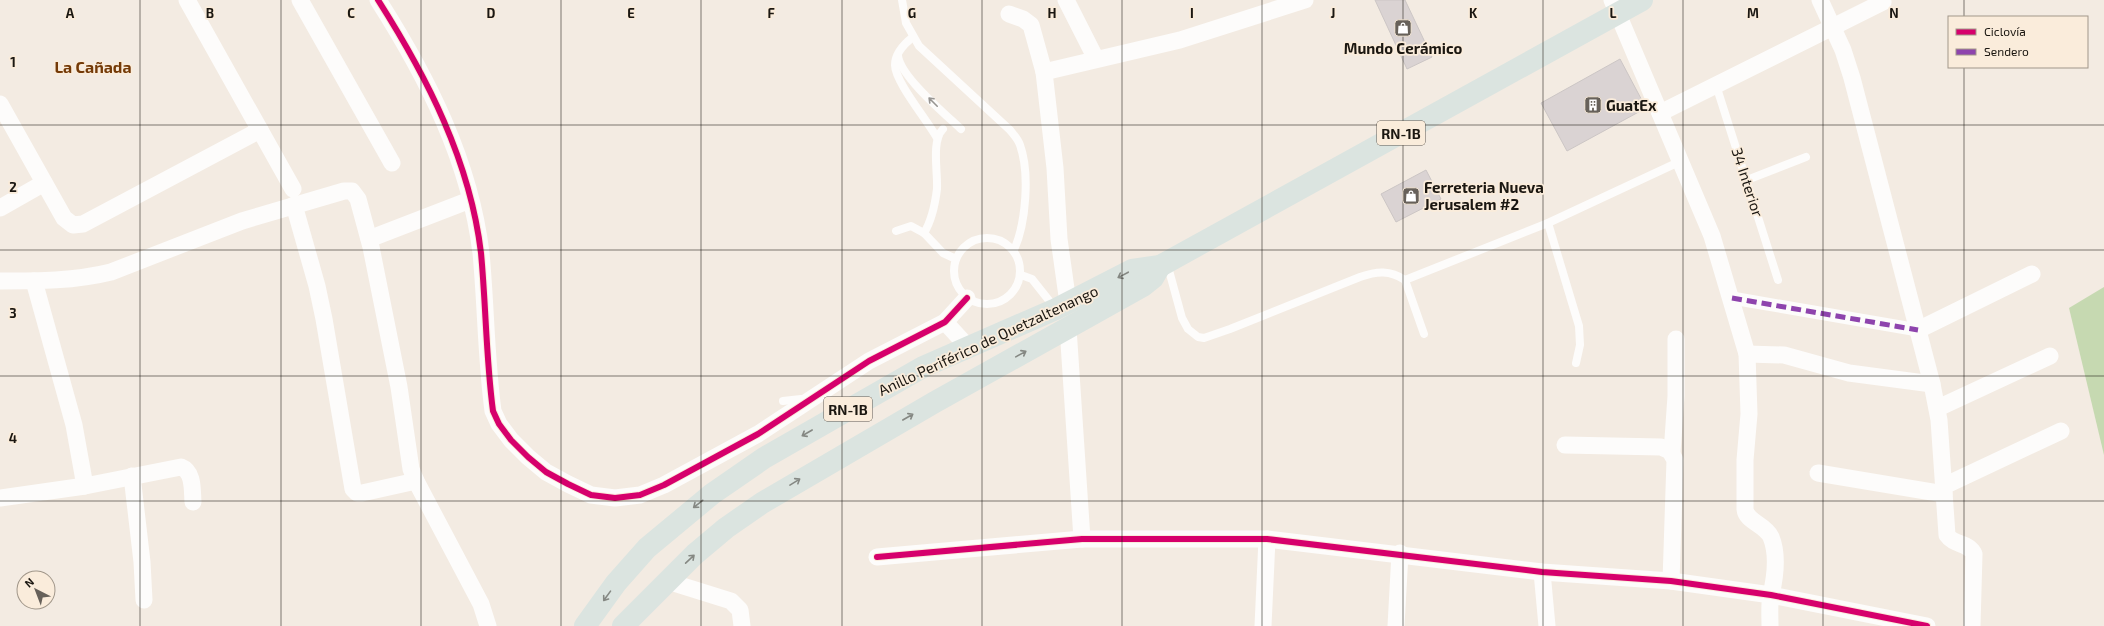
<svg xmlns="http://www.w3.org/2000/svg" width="2104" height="626" font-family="'Exo 2',sans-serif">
  <rect width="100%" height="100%" fill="#f3ebe2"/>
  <path fill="#c6d9b1" d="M2104 287V455L2069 308Z"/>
  <g fill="#dad3d3" stroke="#ccc6c5">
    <path d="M1375 0H1405L1432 57 1407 69Z"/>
    <path d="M1620 59 1646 108 1567 151 1541 103Z"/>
    <path d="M1426 170 1441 199 1396 222 1381 194Z"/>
  </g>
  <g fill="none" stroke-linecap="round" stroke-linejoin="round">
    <g stroke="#fdfcfb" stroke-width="8">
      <path d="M902 0 906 23 919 46 1010 130C1013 134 1018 139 1020 145 1030 173 1026 223 1014 250"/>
      <path d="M913 37C904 44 895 53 895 65 895 82 928 121 937 138"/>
      <path d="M898 56C901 77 945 114 961 129"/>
      <path d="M1716 85 1778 280"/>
      <path d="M1747 180 1806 157"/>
      <path d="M1548 223 1579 326 1580 345 1576 363"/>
      <path d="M896 231 911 226 924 233 943 253 956 259"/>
      <path d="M924 233C932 220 935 205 937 189 938 172 931 141 943 129"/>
      <circle cx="987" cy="271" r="33"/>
      <path d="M1167 263 1182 318 1188 329 1198 337 1204 338 1230 329 1360 277C1377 271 1390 270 1405 280L1424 334"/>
      <path d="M1021 275 1032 279 1055 308"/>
      <path d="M1405 280 1548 223 1681 161"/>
      <path d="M783 401 801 399"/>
    </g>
    <path stroke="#fdfcfb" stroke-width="13" d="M1732 298 1918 330"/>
    <g stroke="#fdfcfb" stroke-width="17">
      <path d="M187 0 293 189"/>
      <path d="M300 0 392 163"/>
      <path d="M378 0C427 77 470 161 481 253 486 306 486 359 493 411L499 424 511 440 528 457 546 472 568 484 591 495 615 498 640 495 664 485 758 434 869 361 945 322 967 298"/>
      <path d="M1066 0 1096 59"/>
      <path d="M1612 0 1712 236 1747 354 1749 414 1745 460V509C1746 522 1765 524 1771 537 1778 554 1775 578 1771 595 1769 604 1770 616 1770 626"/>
      <path d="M1820 0 1843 50 1852 78 1932 384 1939 420 1947 535C1954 546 1969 542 1974 554L1972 626"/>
      <path d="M1009 14 1023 19 1031 25 1044 72 1055 168 1059 239 1068 303"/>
      <path d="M1044 72 1180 40 1305 0"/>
      <path d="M0 104 64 218 73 225 83 224 260 130"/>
      <path d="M1660 113 1883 2"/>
      <path d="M294 205 317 286 324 319 353 489 357 493H362L416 481"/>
      <path d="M0 208 44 183"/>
      <path d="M369 239 470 200"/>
      <path d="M0 281C37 281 75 281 111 272L242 221 344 191H352L358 199 371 247 399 387 411 469 416 481 481 604 488 626"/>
      <path d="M34 281 74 425 85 486"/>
      <path d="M945 322 968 347"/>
      <path d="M1068 328 1082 539"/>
      <path d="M1918 330 2032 274"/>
      <path d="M1747 354 1784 355 1849 373 1932 384"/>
      <path d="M1938 408 2050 356"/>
      <path d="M1565 445 1661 447 1670 451 1675 460 1671 581"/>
      <path d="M1672 453 1676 396V339"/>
      <path d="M1818 473 1944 494"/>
      <path d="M132 476 142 562 144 600"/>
      <path d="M1944 486 2061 431"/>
      <path d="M0 498 85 486 181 467C194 472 192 490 193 502"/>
      <path d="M877 557 1082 539H1267L1542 572 1671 581 1771 595 1927 626"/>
      <path d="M1542 572 1547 626"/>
      <path d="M667 581 731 601 740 610 742 626"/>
      <path d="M1263 626 1267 539"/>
      <path d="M1396 626 1400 553"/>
    </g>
    <g stroke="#dbe4e0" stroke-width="22">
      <path d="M585 626 616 583 647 548 712 494 764 458 923 367 1056 309 1132 270 1160 266 1642 0"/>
      <path d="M623 626 695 554 726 528 762 503 935 402 1143 286 1153 278 1160 266"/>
    </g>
    <path stroke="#8e44ad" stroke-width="5" stroke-dasharray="10 5" stroke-linecap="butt" d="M1732 298 1918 330"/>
    <defs>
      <g id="cycleway">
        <path d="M378 0C427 77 470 161 481 253 486 306 486 359 493 411L499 424 511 440 528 457 546 472 568 484 591 495 615 498 640 495 664 485 758 434 869 361 945 322 967 298"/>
        <path d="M877 557 1082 539H1267L1542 572 1671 581 1771 595 1927 626"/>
      </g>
    </defs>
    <use href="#cycleway" stroke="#faecdb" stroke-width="8"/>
    <use href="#cycleway" stroke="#d6006c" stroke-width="6"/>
  </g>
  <defs><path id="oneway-shaft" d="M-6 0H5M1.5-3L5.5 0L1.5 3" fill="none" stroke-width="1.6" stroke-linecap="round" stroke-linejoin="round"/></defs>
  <use stroke="#979592" href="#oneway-shaft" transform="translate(933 102) rotate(-135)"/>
  <g stroke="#858883">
    <use href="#oneway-shaft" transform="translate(1123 275) rotate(152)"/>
    <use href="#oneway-shaft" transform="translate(1021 354) rotate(-29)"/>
    <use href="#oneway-shaft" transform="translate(908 417) rotate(-30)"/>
    <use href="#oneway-shaft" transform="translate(807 433) rotate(150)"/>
    <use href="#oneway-shaft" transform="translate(795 482) rotate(-32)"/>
    <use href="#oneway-shaft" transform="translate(698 504) rotate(142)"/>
    <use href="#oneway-shaft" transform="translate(690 559) rotate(-43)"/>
    <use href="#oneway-shaft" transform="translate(607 596) rotate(126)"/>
  </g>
  <path fill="none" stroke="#1b1711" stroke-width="1" stroke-opacity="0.55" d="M140 0V626M281 0V626M421 0V626M561 0V626M701 0V626M842 0V626M982 0V626M1122 0V626M1262 0V626M1403 0V626M1543 0V626M1683 0V626M1823 0V626M1964 0V17M1964 67V626M0 125H2104M0 250H2104M0 376H2104M0 501H2104"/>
  <defs>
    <symbol id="shop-square" viewBox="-11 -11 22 22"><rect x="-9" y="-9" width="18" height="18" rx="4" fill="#67615a" stroke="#faecdb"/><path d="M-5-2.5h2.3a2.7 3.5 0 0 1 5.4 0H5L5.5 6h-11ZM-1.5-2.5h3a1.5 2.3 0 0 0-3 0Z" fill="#fff"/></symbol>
    <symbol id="building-square" viewBox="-11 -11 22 22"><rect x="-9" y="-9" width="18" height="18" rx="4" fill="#67615a" stroke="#faecdb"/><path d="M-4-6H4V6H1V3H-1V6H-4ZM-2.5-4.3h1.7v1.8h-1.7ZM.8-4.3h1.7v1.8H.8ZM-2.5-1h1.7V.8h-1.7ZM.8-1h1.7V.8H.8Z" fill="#fff"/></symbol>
  </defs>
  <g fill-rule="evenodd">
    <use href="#shop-square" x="1393" y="18" width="20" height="20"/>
    <use href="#building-square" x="1583" y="95" width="20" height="20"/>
    <use href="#shop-square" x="1401" y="186" width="20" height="20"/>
  </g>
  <g text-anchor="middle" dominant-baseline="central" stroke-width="3.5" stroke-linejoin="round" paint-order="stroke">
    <g fill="#faecdb" stroke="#5e574e" stroke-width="1">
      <rect x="1377" y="121" width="48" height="24" rx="3"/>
      <rect x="824" y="397" width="48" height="24" rx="3"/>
    </g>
    <g font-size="14" font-weight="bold" fill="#1b1711">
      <text x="1401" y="133">RN-1B</text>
      <text x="848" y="409">RN-1B</text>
    </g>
    <g font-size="15" font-weight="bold" fill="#1b1711" stroke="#faecdb" text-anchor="start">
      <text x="1403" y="48" text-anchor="middle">Mundo Cerámico</text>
      <text x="1606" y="105">GuatEx</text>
      <text x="1424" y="187">Ferreteria Nueva<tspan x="1424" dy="17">Jerusalem #2</tspan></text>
    </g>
    <g font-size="15" fill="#1b1711" stroke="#faecdb">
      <text transform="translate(1748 182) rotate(72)">34 Interior</text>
      <text transform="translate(988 340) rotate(-25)">Anillo Periférico de Quetzaltenango</text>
    </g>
    <g font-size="16" font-weight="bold" fill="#743a07" stroke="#faecdb">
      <text x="93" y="66">La Cañada</text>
    </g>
  </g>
  <g font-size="13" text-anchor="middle" font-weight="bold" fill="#1b1711" stroke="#faecdb" stroke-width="3.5" stroke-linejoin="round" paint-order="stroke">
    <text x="70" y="18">A</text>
    <text x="210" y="18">B</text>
    <text x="351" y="18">C</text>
    <text x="491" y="18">D</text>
    <text x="631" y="18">E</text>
    <text x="771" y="18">F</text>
    <text x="912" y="18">G</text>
    <text x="1052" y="18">H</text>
    <text x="1192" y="18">I</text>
    <text x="1333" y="18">J</text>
    <text x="1473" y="18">K</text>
    <text x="1613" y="18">L</text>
    <text x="1753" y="18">M</text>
    <text x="1894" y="18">N</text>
    <text x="13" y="67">1</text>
    <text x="13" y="192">2</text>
    <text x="13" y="318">3</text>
    <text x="13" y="443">4</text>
  </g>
  <rect x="1948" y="16" width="140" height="52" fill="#faecdb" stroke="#a1978a"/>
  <rect x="1956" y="29" width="20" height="6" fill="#d6006c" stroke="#a1978a"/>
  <text x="1984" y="36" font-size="12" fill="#1b1711">Ciclovía</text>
  <rect x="1956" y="49" width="20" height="6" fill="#8e44ad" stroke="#a1978a"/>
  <text x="1984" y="56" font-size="12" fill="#1b1711">Sendero</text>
  <g transform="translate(36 590) rotate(318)"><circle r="19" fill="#faecdb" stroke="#a1978a"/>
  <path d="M0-3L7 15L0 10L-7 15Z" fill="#67615a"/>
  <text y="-6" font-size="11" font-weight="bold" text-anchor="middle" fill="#1b1711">N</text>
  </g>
</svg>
